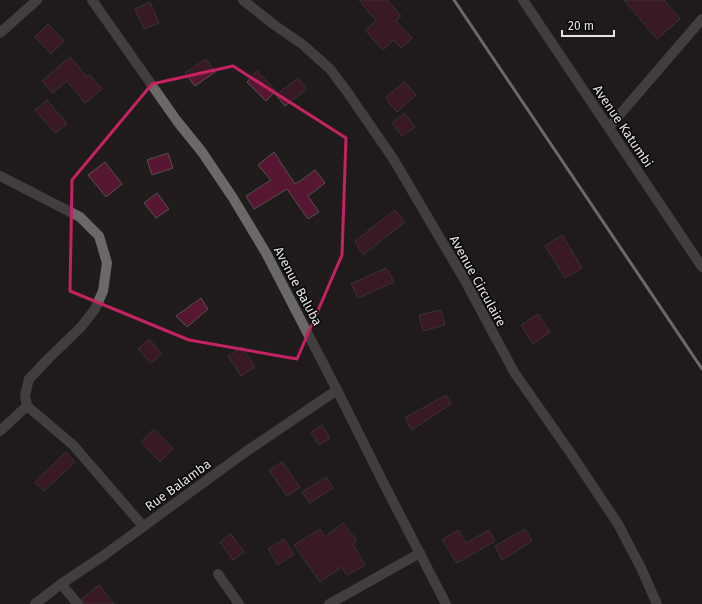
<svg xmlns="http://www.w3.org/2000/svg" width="702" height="604" font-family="'Fira Sans',sans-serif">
  <rect width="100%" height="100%" fill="#201c1b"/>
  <g fill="#571732" stroke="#555152">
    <path d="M359 0H387L401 16 396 21 412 38 401 48 394 40 383 50 365 30 376 21Z"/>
    <path d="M624 0H664L680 19 657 39Z"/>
    <path d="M150 2 159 23 144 29 135 9Z"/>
    <path d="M48 24 64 41 51 54 35 37Z"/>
    <path d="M70 57 87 77 90 75 102 89 85 103 67 81 53 93 42 81Z"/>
    <path d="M206 59 215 72 195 86 185 73Z"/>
    <path d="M257 71 276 91 266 101 247 82Z"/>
    <path d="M298 78 307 89 285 106 276 95Z"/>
    <path d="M404 82 416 95 397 112 385 98Z"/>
    <path d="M47 100 67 124 55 133 35 110Z"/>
    <path d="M404 113 415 127 402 136 392 123Z"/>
    <path d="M274 152 295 184 298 182H299L315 170 325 183 308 196 319 212 308 219 287 189 254 209 246 196 271 180 258 165Z"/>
    <path d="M168 153 173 168 152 175 147 160Z"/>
    <path d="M105 162 122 184 106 197 88 175Z"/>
    <path d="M157 193 169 209 156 218 144 203Z"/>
    <path d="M395 210 405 222 363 255 355 241Z"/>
    <path d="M562 235 582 268 565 278 545 246Z"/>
    <path d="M386 268 394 282 358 298 351 284Z"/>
    <path d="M201 298 208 309 187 327 176 316Z"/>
    <path d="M441 310 445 325 423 331 419 315Z"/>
    <path d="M538 314 550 332 533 344 521 325Z"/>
    <path d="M149 339 162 354 151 363 138 349Z"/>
    <path d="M242 347 255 367 241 376 228 356Z"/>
    <path d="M446 395 451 404 412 430 405 418Z"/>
    <path d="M322 425 330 438 319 445 311 432Z"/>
    <path d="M154 429 173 449 160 462 141 442Z"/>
    <path d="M66 452 75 462 44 491 35 482Z"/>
    <path d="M282 462 300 487 287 496 269 470Z"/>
    <path d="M326 477 333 488 310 503 302 492Z"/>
    <path d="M343 523 357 541 353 544 365 565 347 575 342 567 320 582 294 545 320 529 325 537Z"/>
    <path d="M525 529 532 541 502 560 495 546Z"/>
    <path d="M458 530 466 543 489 530 495 541 457 563 442 540Z"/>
    <path d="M231 534 244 552 233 560 220 542Z"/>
    <path d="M284 539 294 554 278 565 268 549Z"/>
    <path d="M99 585 114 604H84L82 599Z"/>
  </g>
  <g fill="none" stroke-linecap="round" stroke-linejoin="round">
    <g stroke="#6a6968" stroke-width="10">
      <path d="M92 0 177 121 202 152 233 198 266 253 337 390 385 486 446 604"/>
      <path d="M243 0 273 24 302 44 330 69 348 93 394 160 464 279 514 372 572 455 618 524 641 568 657 604"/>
      <path d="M523 0 702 267"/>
      <path d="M0 33 37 0"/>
      <path d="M609 127 702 19"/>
      <path d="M0 176 80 217 99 236 107 263 103 291 95 309 81 327 49 358 29 379 25 395 27 406 73 445 143 526"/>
      <path d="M0 431 27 406"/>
      <path d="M218 574 239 604"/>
      <path d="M61 584 78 604"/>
      <path d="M35 604 61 584 103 556 244 453 337 390"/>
      <path d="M329 604 420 553"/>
    </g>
    <path stroke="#c9c6c5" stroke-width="3" d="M454 0 702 369"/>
  </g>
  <path d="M0 0H702V604H0ZM233 66 346 138 342 255 297 359 189 340 70 291 72 180 152 84Z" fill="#201c1b" fill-opacity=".55" fill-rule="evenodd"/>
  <path fill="none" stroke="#c42262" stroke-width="3" stroke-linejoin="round" d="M233 66 346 138 342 255 297 359 189 340 70 291 72 180 152 84Z"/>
  <g text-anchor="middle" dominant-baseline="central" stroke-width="3" stroke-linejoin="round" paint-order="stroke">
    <g font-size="13" fill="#e7e5e4" stroke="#080707">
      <text transform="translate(623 126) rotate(56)">Avenue Katumbi</text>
      <text transform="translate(478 281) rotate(61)">Avenue Circulaire</text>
      <text transform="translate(298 286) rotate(62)">Avenue Baluba</text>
      <text transform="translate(178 485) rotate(-36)">Rue Balamba</text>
    </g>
  </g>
  <path d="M562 30v6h52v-6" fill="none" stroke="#e7e5e4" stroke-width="2"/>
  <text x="568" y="30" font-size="12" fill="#e7e5e4" stroke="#080707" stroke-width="3" paint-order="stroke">20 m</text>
</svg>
